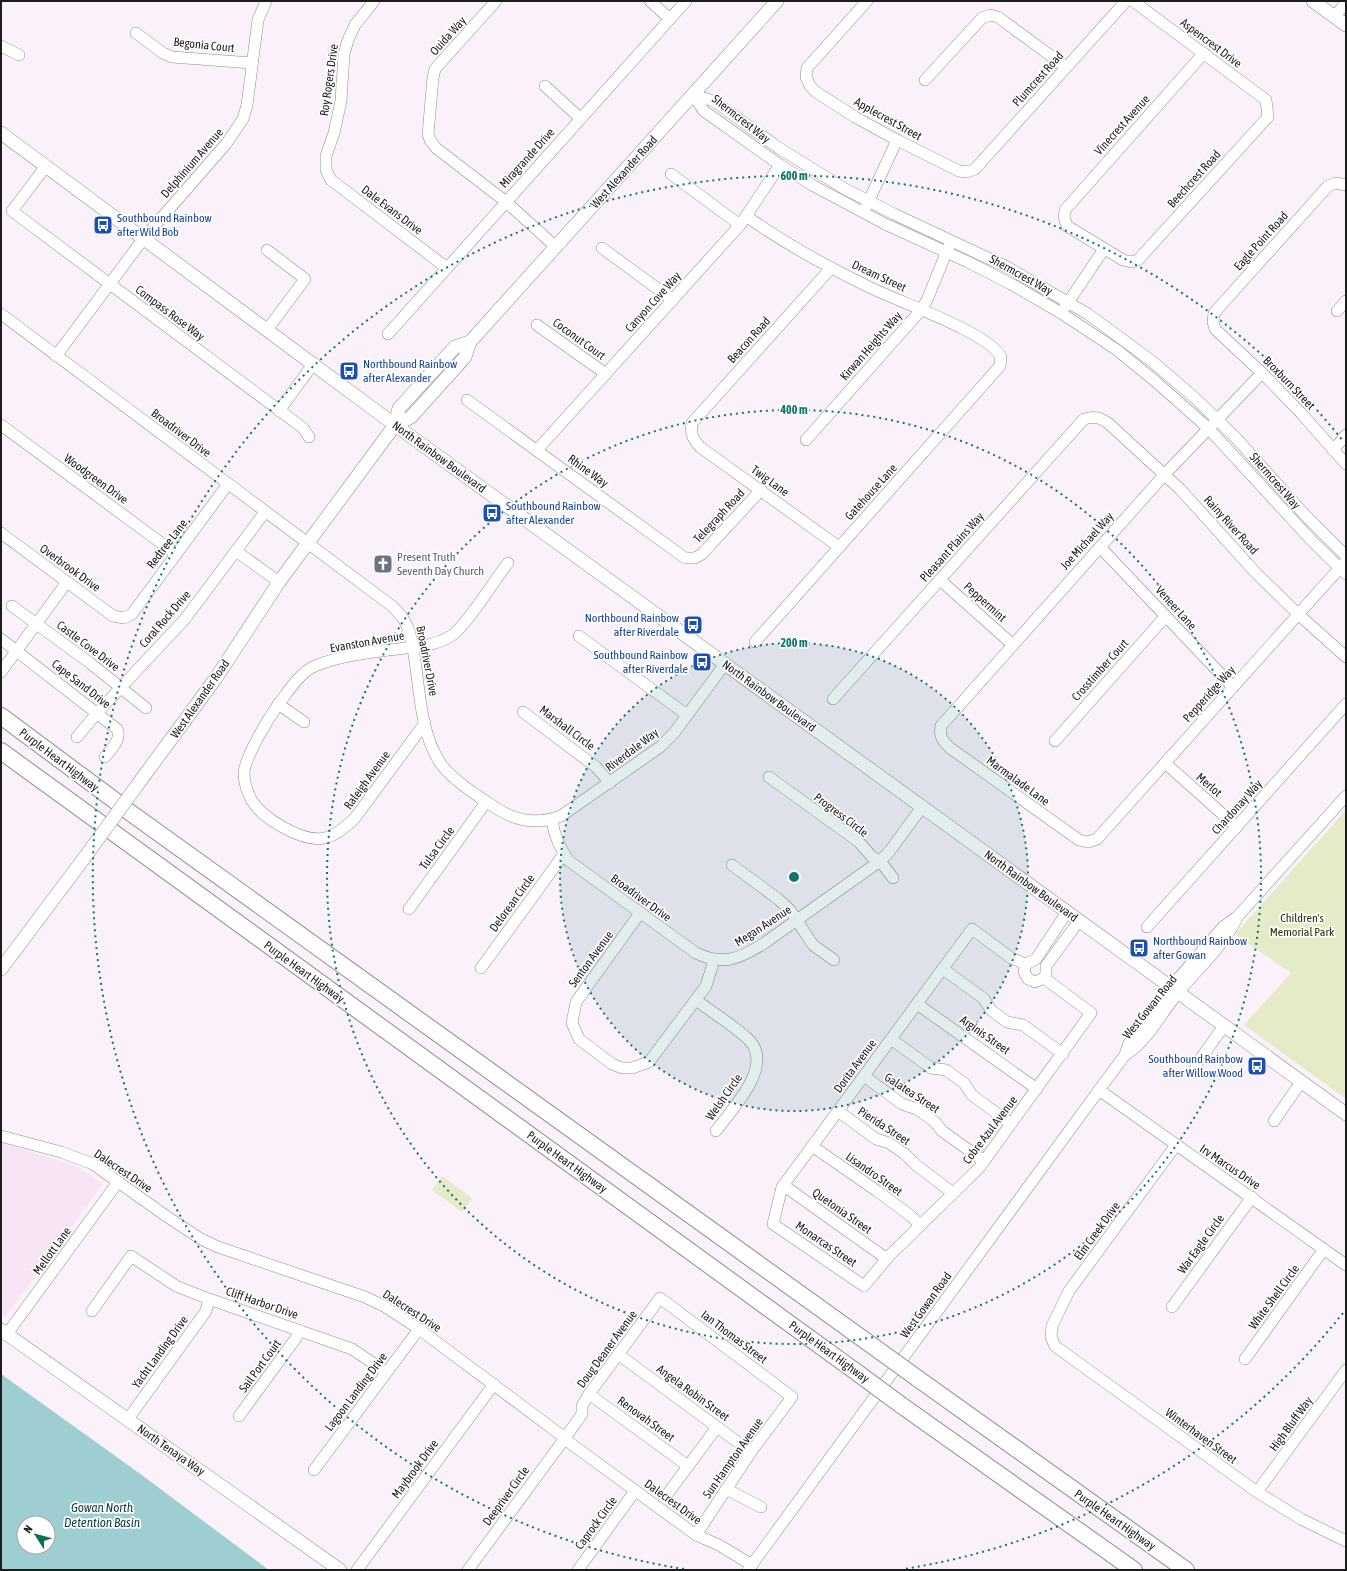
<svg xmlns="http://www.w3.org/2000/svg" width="1347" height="1571" font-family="'Asap Condensed',sans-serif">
  <rect width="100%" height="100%" fill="#fbf1fb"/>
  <path fill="#f7e4f5" d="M1 1142 76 1166 103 1184 5 1317 1 1314Z"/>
  <g fill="#e4ebc6">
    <path d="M1346 810V1099L1244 1025 1291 973 1235 934Z"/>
    <path d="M442 1176 472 1198 462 1212 432 1190Z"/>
  </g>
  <path fill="#9eced1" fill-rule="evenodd" d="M1 1374 139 1473 269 1570H1ZM24 1523H48V1547H24Z"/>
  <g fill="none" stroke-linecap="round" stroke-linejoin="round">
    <defs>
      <g id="minor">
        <path d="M374 1 355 25 348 40 344 54 341 101 334 133 326 156V170L331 180 447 268"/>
        <path d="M496 1 435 69 433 78 428 134 430 140 436 148 505 201 556 247"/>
        <path d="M650 1 670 19"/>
        <path d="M867 1 807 68 806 77 810 86 816 92 855 117 897 140 959 171 967 172 975 169 1126 1"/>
        <path d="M1133 1 1266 100 1268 117 1138 260 1131 262 1123 260 1067 226 1064 217 1065 210 1204 53"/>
        <path d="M1334 17 1346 3"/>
        <path d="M136 33 163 53 172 57 252 63"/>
        <path d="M1 46 19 55"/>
        <path d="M925 80 982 18 990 15 998 17 1066 67"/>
        <path d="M545 86 580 118"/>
        <path d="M693 95 704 111 780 165 812 185 885 224 968 262 1011 284 1061 313 1117 350 1155 381 1208 428 1312 541 1346 574"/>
        <path d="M693 95 714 101 779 148 845 189 894 214 1007 267 1088 314 1153 362 1195 398 1237 439 1304 514 1346 556"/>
        <path d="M46 166 12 211 303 428 309 437"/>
        <path d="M671 174 740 225"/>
        <path d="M1346 185 1336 183 1328 186 1214 313 1213 322 1215 329 1262 373 1301 413 1346 464"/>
        <path d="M866 207 897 140"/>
        <path d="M746 216C784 243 824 265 865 285 893 300 989 332 1001 357L1000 366 755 642"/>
        <path d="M602 248 673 300"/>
        <path d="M267 250 305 279 267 330"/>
        <path d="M831 268 692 423C690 434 693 439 700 447L839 547"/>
        <path d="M1065 307 1104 249"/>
        <path d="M1337 311 1346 301"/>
        <path d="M1 314 392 606C396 610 401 615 404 620 411 631 413 648 415 661 420 694 421 732 439 761 447 775 476 795 490 804 512 820 534 826 561 816L660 747 674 733 725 664"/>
        <path d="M537 325 606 374"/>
        <path d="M388 334 686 1"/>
        <path d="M56 356 144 238 226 144 243 119 247 105 258 20 266 1"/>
        <path d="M1262 373 1165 474 941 726C939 736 942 740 950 748L1079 840 1088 842 1097 839 1346 561"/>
        <path d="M467 400 685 558H695L702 554 761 490"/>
        <path d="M279 411 314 363"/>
        <path d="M1 425 176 554"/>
        <path d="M806 440 921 310 927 300 949 246"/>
        <path d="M537 450 740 225 780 165"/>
        <path d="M1333 450 1346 435"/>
        <path d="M1 533 113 616 124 618 132 614 228 484"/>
        <path d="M1100 547 1233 687"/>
        <path d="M236 551 279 582"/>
        <path d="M940 580 1012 644"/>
        <path d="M12 606 90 663 146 708"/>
        <path d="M579 636 687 715"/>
        <path d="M1 639 117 729C122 740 111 749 105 757"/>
        <path d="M1 672 67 582"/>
        <path d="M833 699 1084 419C1094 416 1099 417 1108 423L1180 489 1255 572 1298 614 1346 657"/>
        <path d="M278 704 304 722"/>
        <path d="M523 712 596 767 610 783"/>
        <path d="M425 723 355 818C347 826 337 835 325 838 303 843 261 818 251 799 247 791 244 781 244 773 245 757 268 719 278 705 288 692 299 673 315 666 346 653 393 650 428 645 436 643 443 641 451 636 466 627 495 579 508 563"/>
        <path d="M77 737 97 713 185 619 265 512"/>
        <path d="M1055 741 1165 617"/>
        <path d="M1165 763 1237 827"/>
        <path d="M769 777 859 842 872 857 880 861 893 878"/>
        <path d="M552 820C554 834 560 849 569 861L696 953C723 966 739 959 763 944L880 861 889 852 922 807"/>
        <path d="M732 865 778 899 790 910 813 945 834 960"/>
        <path d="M409 909 486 802"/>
        <path d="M640 913 576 1002 572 1023 579 1039 612 1064 622 1068H632L649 1062 706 986 714 960"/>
        <path d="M1147 927 1346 704"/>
        <path d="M1026 964 1011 958 972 929 782 1187 773 1224 864 1286 890 1255 979 1168 1091 1013 1044 978"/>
        <path d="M1026 964 1036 959 1067 912"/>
        <path d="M1026 964 1024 972 1028 979 1035 982 1044 978"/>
        <path d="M481 968 564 854"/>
        <path d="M943 969 983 998 992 1011 1007 1022 1023 1025 1063 1054"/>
        <path d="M1044 978 1046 974V966L1079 921"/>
        <path d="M696 1000C713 1013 732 1024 748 1039 776 1065 731 1110 716 1131"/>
        <path d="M917 1004 1037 1089"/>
        <path d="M891 1039 931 1068 946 1070 964 1083 972 1095 1011 1124"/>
        <path d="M1125 1055C1148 1041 1161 1013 1178 993 1198 968 1223 947 1237 918"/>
        <path d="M1196 1065 1224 1026"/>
        <path d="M864 1076 902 1104 917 1109 935 1122 942 1131 984 1161"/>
        <path d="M1099 1090 1346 1265"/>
        <path d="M838 1111 876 1139 889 1143 905 1154 916 1165 953 1193"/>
        <path d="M1274 1121 1301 1082"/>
        <path d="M1 1136 61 1152 93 1164 166 1216 201 1239 218 1247 365 1297 384 1306 419 1329 565 1438 570 1443 696 1535 719 1545 752 1565"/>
        <path d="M1176 1145 1069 1291 1052 1326 1051 1337 1055 1346 1257 1492 1301 1519 1346 1541"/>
        <path d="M812 1146 877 1191 911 1216 920 1225"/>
        <path d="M783 1185 887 1259"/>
        <path d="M1172 1307 1252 1197"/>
        <path d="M92 1311 131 1256 176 1286 209 1299 352 1349 386 1372"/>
        <path d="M7 1334 118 1182"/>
        <path d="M618 1354 751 1452"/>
        <path d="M1245 1359 1324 1249"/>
        <path d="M589 1394 688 1466"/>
        <path d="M239 1416 296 1338 299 1330"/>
        <path d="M128 1419 206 1311 209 1299"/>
        <path d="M314 1470 419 1329"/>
        <path d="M726 1489 761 1507"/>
        <path d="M669 1492 717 1427"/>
        <path d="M1257 1492 1346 1370"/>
        <path d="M357 1570 494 1384"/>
        <path d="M468 1570 565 1438 582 1414V1406L589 1394 660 1298 792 1397 751 1452 696 1535"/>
        <path d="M578 1570 635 1491"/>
        <path d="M748 1570 1099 1090 1125 1055 1129 1043 1170 988 1223 927 1237 917 1346 796"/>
      </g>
      <g id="major">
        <path d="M1313 1 1346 25"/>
        <path d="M1 133 395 425 1346 1114"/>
        <path d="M395 425 411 417 465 357 470 342 777 1"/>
        <path d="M141 780 216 678 279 582 395 425 399 408 402 405 455 347 470 342"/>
        <path d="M1 969 85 857"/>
        <path d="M1 1330 340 1570"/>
      </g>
      <g id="highway">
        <path d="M1 716 118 803"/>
        <path d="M1 751 859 1374"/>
        <path d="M128 811 881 1352"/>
        <path d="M917 1378 1186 1570"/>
        <path d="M901 1405 1134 1570"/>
      </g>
    </defs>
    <use href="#minor" stroke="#918991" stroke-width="12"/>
    <use href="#major" stroke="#918991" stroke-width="14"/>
    <use href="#highway" stroke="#918991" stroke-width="18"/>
    <use href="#minor" stroke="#fff" stroke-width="11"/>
    <use href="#major" stroke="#fff" stroke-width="13"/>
    <use href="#highway" stroke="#fff" stroke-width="16"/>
    <defs>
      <path id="major-bridge" d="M85 857 141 780"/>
      <g id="highway-bridge">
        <path d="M881 1352 917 1378"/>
        <path d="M859 1374 901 1405"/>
      </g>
    </defs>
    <use href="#major-bridge" stroke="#918991" stroke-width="14" stroke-linecap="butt"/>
    <use href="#highway-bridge" stroke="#918991" stroke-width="18" stroke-linecap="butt"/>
    <use href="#major-bridge" stroke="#fff" stroke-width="13"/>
    <use href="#highway-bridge" stroke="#fff" stroke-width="16"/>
  </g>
  <circle cx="794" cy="877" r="234" fill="#0f766e" fill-opacity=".12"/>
  <g fill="none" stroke="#0f766e" stroke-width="2" stroke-dasharray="2 4">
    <circle cx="794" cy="877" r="234"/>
    <circle cx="794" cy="877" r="467"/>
    <path d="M1343 1313A701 701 0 0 1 904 1569M684 1569A701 701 0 1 1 1343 441"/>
  </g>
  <defs>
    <symbol id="bus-square" viewBox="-11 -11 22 22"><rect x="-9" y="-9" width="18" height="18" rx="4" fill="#1a4fb4" stroke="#fff"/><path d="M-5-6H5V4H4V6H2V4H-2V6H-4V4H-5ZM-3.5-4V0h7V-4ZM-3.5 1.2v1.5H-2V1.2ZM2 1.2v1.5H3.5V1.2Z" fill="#fff"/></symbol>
    <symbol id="church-square" viewBox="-11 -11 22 22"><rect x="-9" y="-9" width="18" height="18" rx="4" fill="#6b7280" stroke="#fff"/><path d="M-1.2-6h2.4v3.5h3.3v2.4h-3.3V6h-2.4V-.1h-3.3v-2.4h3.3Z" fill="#fff"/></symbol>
  </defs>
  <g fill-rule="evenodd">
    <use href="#bus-square" x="92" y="214" width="22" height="22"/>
    <use href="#bus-square" x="338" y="360" width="22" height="22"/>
    <use href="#bus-square" x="481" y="502" width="22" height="22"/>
    <use href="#church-square" x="372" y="553" width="22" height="22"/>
    <use href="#bus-square" x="682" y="614" width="22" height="22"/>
    <use href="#bus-square" x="691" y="651" width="22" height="22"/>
    <use href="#bus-square" x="1128" y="937" width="22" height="22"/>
    <use href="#bus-square" x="1246" y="1055" width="22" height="22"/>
  </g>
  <g text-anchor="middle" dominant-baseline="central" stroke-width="3.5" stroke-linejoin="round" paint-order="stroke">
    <g font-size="12" fill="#1e1b1e" stroke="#fff">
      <text transform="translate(448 36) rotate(-48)">Ouida Way</text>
      <text transform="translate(1211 43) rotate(37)">Aspencrest Drive</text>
      <text transform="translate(204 45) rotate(6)">Begonia Court</text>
      <text transform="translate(1038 79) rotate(-48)">Plumcrest Road</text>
      <text transform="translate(329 80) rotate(-82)">Roy Rogers Drive</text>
      <text transform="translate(741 119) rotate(38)">Shermcrest Way</text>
      <text transform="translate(888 119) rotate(29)">Applecrest Street</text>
      <text transform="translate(1122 125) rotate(-48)">Vinecrest Avenue</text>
      <text transform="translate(527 158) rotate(-48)">Miragrande Drive</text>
      <text transform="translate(192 163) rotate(-49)">Delphinium Avenue</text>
      <text transform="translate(624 172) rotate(-48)">West Alexander Road</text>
      <text transform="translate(1194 179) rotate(-48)">Beechcrest Road</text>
      <text transform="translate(392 210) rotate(37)">Dale Evans Drive</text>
      <text transform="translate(1261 241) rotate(-48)">Eagle Point Road</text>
      <text transform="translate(1021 275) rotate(29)">Shermcrest Way</text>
      <text transform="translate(879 276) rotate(25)">Dream Street</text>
      <text transform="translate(653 302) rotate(-48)">Canyon Cove Way</text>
      <text transform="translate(170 313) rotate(37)">Compass Rose Way</text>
      <text transform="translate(579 339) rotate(36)">Coconut Court</text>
      <text transform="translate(749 340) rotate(-48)">Beacon Road</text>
      <text transform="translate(871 346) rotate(-49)">Kirwan Heights Way</text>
      <text transform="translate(1289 383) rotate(46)">Broxburn Street</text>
      <text transform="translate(181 433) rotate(37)">Broadriver Drive</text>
      <text transform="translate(439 457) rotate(36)">North Rainbow Boulevard</text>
      <text transform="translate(588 471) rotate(36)">Rhine Way</text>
      <text transform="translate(96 479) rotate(36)">Woodgreen Drive</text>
      <text transform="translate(770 481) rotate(36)">Twig Lane</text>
      <text transform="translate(1275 481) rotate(49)">Shermcrest Way</text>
      <text transform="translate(871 492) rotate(-48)">Gatehouse Lane</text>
      <text transform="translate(719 516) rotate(-47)">Telegraph Road</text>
      <text transform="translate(1231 525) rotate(48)">Rainy River Road</text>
      <text transform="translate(1087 541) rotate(-48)">Joe Michael Way</text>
      <text transform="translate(167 544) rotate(-53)">Redtree Lane</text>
      <text transform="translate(952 547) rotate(-48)">Pleasant Plains Way</text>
      <text transform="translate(70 568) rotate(36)">Overbrook Drive</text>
      <text transform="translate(985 602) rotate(42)">Peppermint</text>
      <text transform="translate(1176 608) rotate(48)">Veneer Lane</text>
      <text transform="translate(165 619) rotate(-49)">Coral Rock Drive</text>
      <text transform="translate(367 642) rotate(-10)">Evanston Avenue</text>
      <text transform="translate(88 646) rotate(37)">Castle Cove Drive</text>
      <text transform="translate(427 661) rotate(79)">Broadriver Drive</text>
      <text transform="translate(1100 670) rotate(-48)">Crosstimber Court</text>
      <text transform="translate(81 684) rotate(38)">Cape Sand Drive</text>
      <text transform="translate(1209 694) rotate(-48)">Pepperidge Way</text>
      <text transform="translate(769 696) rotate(36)">North Rainbow Boulevard</text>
      <text transform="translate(200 699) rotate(-55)">West Alexander Road</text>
      <text transform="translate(567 728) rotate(37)">Marshall Circle</text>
      <text transform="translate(632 750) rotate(-37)">Riverdale Way</text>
      <text transform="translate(59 760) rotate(37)">Purple Heart Highway</text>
      <text transform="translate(367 780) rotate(-54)">Raleigh Avenue</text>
      <text transform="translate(1018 781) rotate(36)">Marmalade Lane</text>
      <text transform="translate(1209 785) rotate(41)">Merlot</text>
      <text transform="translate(1237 807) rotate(-48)">Chardonay Way</text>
      <text transform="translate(841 815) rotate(37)">Progress Circle</text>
      <text transform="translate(437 848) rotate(-54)">Tulsa Circle</text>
      <text transform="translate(1031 886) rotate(36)">North Rainbow Boulevard</text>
      <text transform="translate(641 898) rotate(36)">Broadriver Drive</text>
      <text transform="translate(512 903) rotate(-54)">Delorean Circle</text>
      <text transform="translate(763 926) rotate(-33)">Megan Avenue</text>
      <text transform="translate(591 959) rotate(-54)">Senton Avenue</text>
      <text transform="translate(304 972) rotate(36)">Purple Heart Highway</text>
      <text transform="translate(1150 1007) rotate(-51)">West Gowan Road</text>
      <text transform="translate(985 1035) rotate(35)">Arginis Street</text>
      <text transform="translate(855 1066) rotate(-54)">Dorita Avenue</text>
      <text transform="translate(912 1093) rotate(33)">Galatea Street</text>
      <text transform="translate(724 1097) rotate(-55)">Welsh Circle</text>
      <text transform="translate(884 1126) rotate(33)">Pierida Street</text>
      <text transform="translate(990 1130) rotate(-53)">Cobre Azul Avenue</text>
      <text transform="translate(567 1162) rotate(36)">Purple Heart Highway</text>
      <text transform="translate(1230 1167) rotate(34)">Irv Marcus Drive</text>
      <text transform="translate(123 1171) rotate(34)">Dalecrest Drive</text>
      <text transform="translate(874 1174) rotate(35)">Lisandro Street</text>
      <text transform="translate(842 1211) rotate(35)">Quetonia Street</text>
      <text transform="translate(1097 1231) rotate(-54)">Elm Creek Drive</text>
      <text transform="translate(826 1244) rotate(34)">Monarcas Street</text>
      <text transform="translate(1201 1244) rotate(-54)">War Eagle Circle</text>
      <text transform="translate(52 1251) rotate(-54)">Mellott Lane</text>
      <text transform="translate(1274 1297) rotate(-54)">White Shell Circle</text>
      <text transform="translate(262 1303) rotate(19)">Cliff Harbor Drive</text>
      <text transform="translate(926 1305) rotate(-54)">West Gowan Road</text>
      <text transform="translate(412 1311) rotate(33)">Dalecrest Drive</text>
      <text transform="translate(734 1337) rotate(37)">Ian Thomas Street</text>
      <text transform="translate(607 1349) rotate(-54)">Doug Deaner Avenue</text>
      <text transform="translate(160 1352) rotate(-54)">Yacht Landing Drive</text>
      <text transform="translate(829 1352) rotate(36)">Purple Heart Highway</text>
      <text transform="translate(260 1366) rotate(-54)">Sail Port Court</text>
      <text transform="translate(356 1392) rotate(-53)">Lagoon Landing Drive</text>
      <text transform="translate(693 1393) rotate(36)">Angela Robin Street</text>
      <text transform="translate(646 1419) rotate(36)">Renovah Street</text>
      <text transform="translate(1291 1424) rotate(-54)">High Bluff Way</text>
      <text transform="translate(1201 1436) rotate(36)">Winterhaven Street</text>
      <text transform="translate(171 1450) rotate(35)">North Tenaya Way</text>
      <text transform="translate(733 1458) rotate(-55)">Sun Hampton Avenue</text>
      <text transform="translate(415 1469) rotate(-54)">Maybrook Drive</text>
      <text transform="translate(506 1496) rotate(-54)">Deepriver Circle</text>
      <text transform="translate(673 1502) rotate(36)">Dalecrest Drive</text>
      <text transform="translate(1115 1520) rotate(35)">Purple Heart Highway</text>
      <text transform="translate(596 1523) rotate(-54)">Caprock Circle</text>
    </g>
    <g font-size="12" fill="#164399" stroke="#fff" text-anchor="start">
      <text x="117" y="218">Southbound Rainbow<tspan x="117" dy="14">after Wild Bob</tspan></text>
      <text x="363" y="364">Northbound Rainbow<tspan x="363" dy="14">after Alexander</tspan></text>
      <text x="506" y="506">Southbound Rainbow<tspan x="506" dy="14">after Alexander</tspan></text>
      <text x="679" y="618" text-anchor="end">Northbound Rainbow<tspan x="679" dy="14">after Riverdale</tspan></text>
      <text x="688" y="655" text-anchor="end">Southbound Rainbow<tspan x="688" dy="14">after Riverdale</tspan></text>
      <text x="1153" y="941">Northbound Rainbow<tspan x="1153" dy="14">after Gowan</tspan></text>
      <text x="1243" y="1059" text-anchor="end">Southbound Rainbow<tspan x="1243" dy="14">after Willow Wood</tspan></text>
    </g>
    <g font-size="12" fill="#5b616d" stroke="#fff" text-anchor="start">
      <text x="397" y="557">Present Truth<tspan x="397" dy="14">Seventh Day Church</tspan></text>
    </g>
    <g font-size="12" fill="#2c3003" stroke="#fff">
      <text x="1302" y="918">Children's<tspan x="1302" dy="14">Memorial Park</tspan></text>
    </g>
    <g font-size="13" font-style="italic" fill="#0f3d40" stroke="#fff">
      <text x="102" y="1507">Gowan North<tspan x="102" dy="15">Detention Basin</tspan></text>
    </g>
  </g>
  <circle cx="794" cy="877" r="6" fill="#0f766e" stroke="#fff" stroke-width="2"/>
  <g font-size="12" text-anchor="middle" font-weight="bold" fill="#0f766e" stroke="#fff" stroke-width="3.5" stroke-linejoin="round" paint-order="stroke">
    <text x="794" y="180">600 m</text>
    <text x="794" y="414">400 m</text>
    <text x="794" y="647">200 m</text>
  </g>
  <rect width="1347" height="1571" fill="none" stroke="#1e1b1e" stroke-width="4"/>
  <g transform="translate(36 1535) rotate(306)"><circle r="19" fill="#ffffff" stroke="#a5a4a5"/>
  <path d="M0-3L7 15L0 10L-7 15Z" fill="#0b7148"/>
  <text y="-6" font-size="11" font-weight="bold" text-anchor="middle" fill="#1e1b1e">N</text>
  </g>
</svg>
